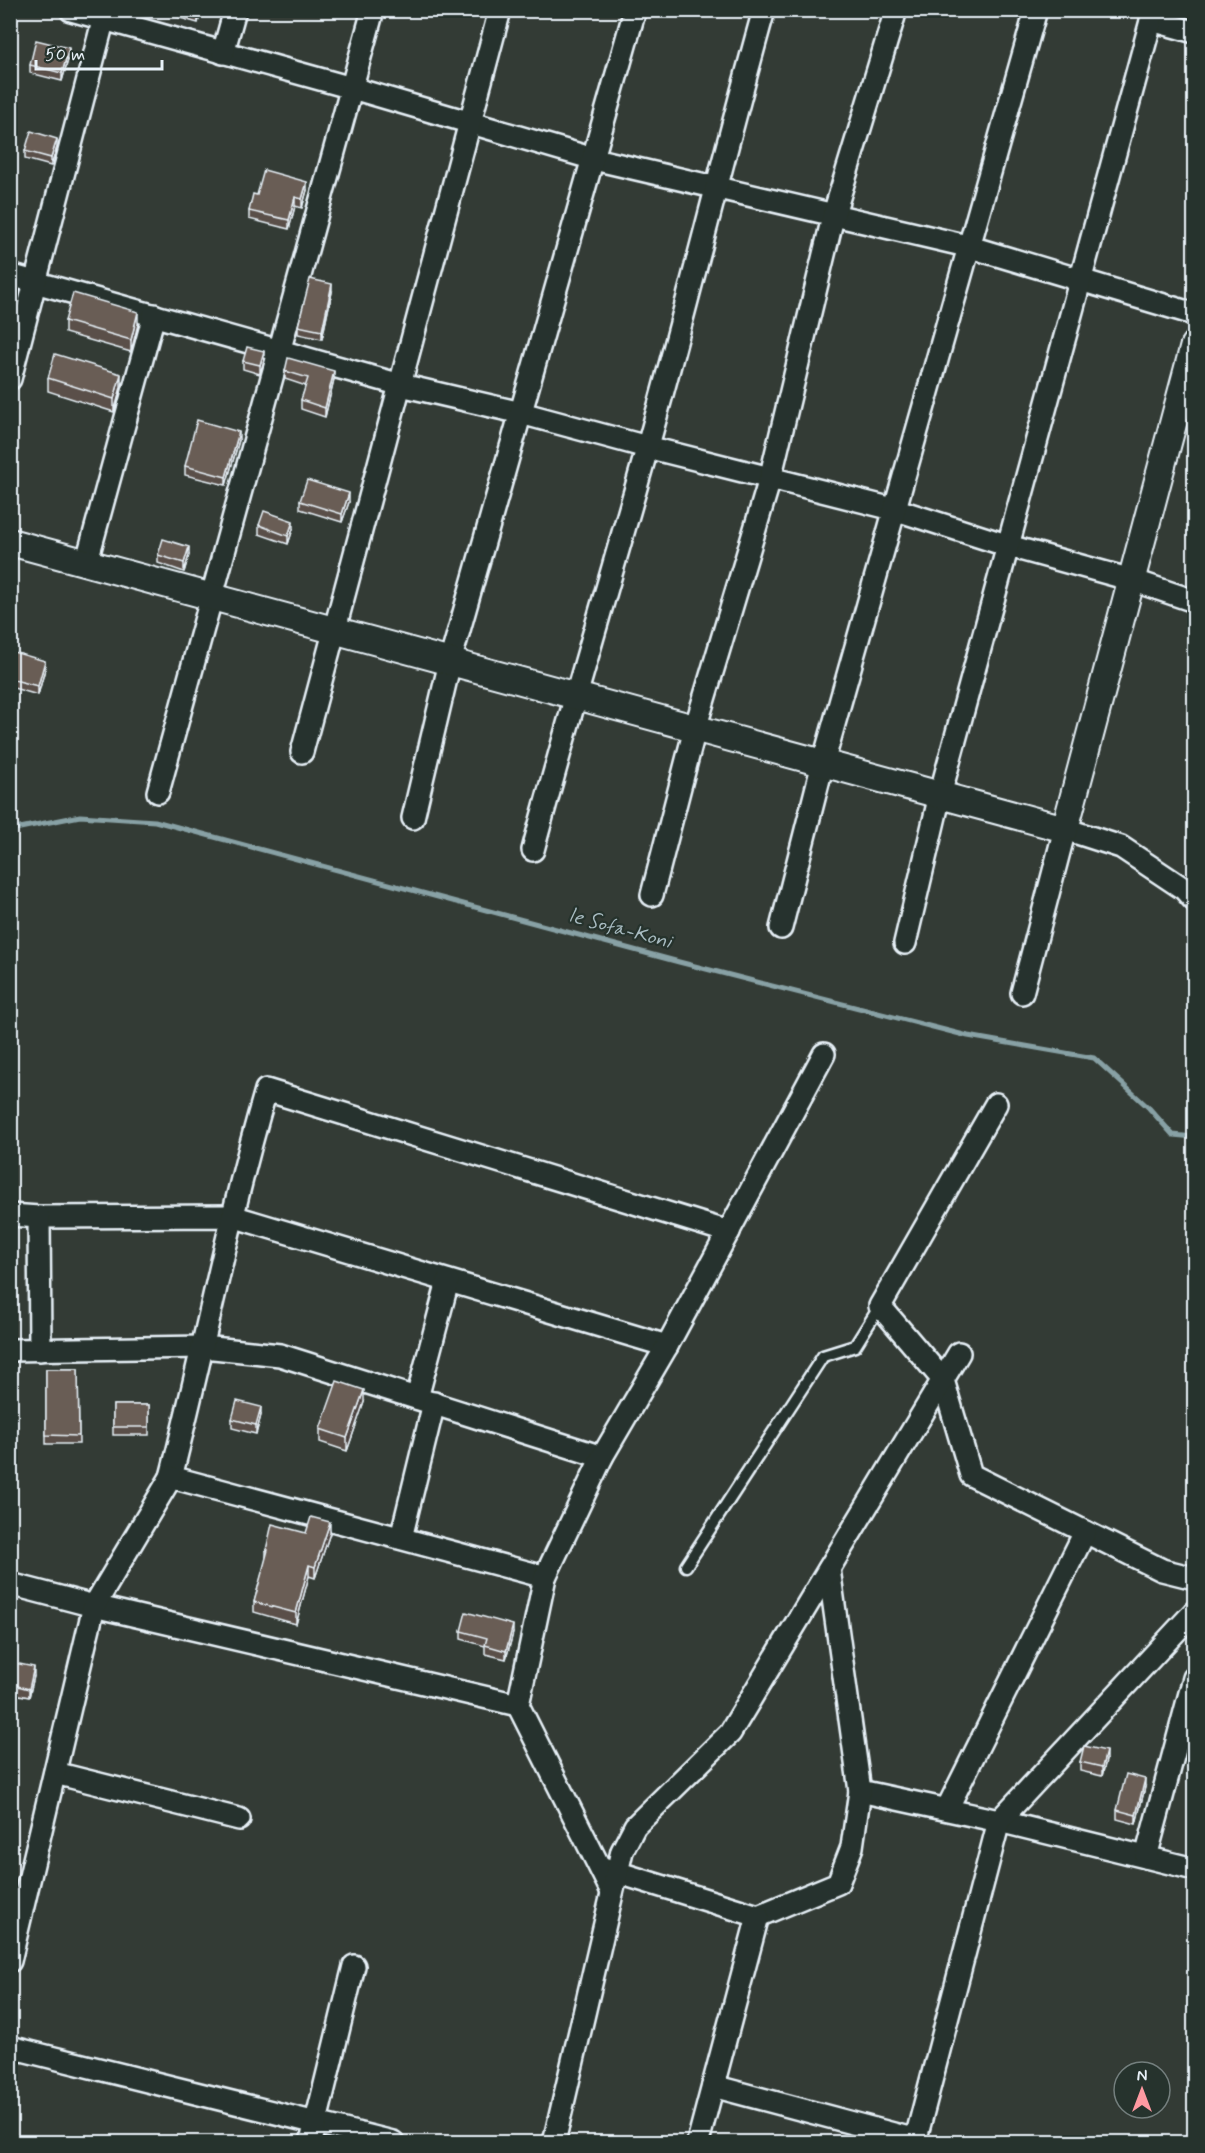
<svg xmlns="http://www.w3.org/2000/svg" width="1205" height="2153" font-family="Mynerve,sans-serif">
  <rect width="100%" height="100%" fill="#333b35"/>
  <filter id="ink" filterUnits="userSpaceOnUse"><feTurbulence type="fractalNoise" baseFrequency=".0167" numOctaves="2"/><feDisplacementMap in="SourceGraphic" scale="12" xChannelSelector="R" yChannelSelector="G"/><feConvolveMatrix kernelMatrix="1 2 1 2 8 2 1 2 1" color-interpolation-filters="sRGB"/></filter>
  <g filter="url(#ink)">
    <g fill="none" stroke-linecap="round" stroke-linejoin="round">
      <path stroke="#88a1a5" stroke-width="5" d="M10 830 80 816 155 821 679 962 968 1036 1094 1058 1149 1108 1173 1135 1194 1137"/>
      <defs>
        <path id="service" d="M686 1566 823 1356 855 1346 880 1306"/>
        <g id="minor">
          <path d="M71 10 352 88 594 159 967 246 1194 314"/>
          <path d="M1151 20 1194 32"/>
          <path d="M223 53 235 10"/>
          <path d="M10 275 401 385 521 413 647 447 897 510 1009 546 1132 580 1194 601"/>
          <path d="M10 379 106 10"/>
          <path d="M86 564 154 315"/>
          <path d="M302 752 500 10"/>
          <path d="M158 792 373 10"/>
          <path d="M413 818 450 662 635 10"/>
          <path d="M533 850C569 716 609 583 647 449 688 303 723 156 764 10"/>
          <path d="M652 895 695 729 770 479 833 217 896 10"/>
          <path d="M781 928 823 763 1036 10"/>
          <path d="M905 943 940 795 1154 10"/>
          <path d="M1022 993 1065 829 1121 847 1184 889 1194 900"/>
          <path d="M996 1104 880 1306 943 1380 971 1475 1162 1570 1194 1578"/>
          <path d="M10 1215 39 1217 232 1216 667 1346"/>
          <path d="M39 1217 40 1350"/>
          <path d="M10 1350 204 1347 280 1355 602 1457"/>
          <path d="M417 1398 448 1281"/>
          <path d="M401 1538 434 1403"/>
          <path d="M545 1577 171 1477C204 1348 229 1217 266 1090L729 1232"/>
          <path d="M10 1584 94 1606 518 1705"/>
          <path d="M55 1773 239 1819"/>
          <path d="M860 1791 999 1821 1194 1869"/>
          <path d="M947 1809 1085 1532"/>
          <path d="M1146 1857 1194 1678"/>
          <path d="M603 1868 758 1916 838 1883 852 1847 860 1791 829 1569"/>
          <path d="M611 1890 518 1705 545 1577 602 1457 667 1346 824 1054"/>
          <path d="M10 1961 94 1606 171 1477"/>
          <path d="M10 2047 393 2142"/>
          <path d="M713 2086 916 2140"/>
          <path d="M311 2142 354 1966"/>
          <path d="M554 2142 622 1851 635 1826 730 1733 959 1353"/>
          <path d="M698 2142 758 1916"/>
          <path d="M915 2142 999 1821 1194 1612"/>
        </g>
        <path id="tertiary" d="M10 542 1065 829 1194 345"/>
      </defs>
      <use href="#service" stroke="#e8f1f8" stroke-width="15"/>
      <use href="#minor" stroke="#e8f1f8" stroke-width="26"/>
      <use href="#tertiary" stroke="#e8f1f8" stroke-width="30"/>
      <use href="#service" stroke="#26332d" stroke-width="10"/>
      <use href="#minor" stroke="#26332d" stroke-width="21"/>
      <use href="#tertiary" stroke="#26332d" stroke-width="26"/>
    </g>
    <g fill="#5a5049" stroke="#e8f1f8" stroke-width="1.5">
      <path d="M160 10H201L198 23 160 12Z"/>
      <path d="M69 56 62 81 30 73V65Z"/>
      <path d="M57 147 51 166 25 159V151Z"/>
      <path d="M307 190 302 208 295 206 289 229 249 219V211L257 195Z"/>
      <path d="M332 292 322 339 298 334V326Z"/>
      <path d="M65 321 138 324 131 352 65 333Z"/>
      <path d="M264 360 260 374 243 369V361Z"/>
      <path d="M285 371 334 379 325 417 301 409V400L306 386 285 379Z"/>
      <path d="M48 378 121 387 114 412 48 391Z"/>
      <path d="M239 440 226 485 185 475V466Z"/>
      <path d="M300 501 349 502 342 522 300 509Z"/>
      <path d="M259 525 293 529 288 544 259 534Z"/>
      <path d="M158 555H189L184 572 158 563Z"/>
      <path d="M10 651 45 669 38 695 10 687Z"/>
      <path d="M46 1369H78L79 1444H46Z"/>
      <path d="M364 1402 347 1451 320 1442V1429Z"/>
      <rect x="113" y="1405" width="36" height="30"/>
      <path d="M261 1415 256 1434 232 1428V1419Z"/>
      <path d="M306 1533H330L315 1578 309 1576 296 1624 254 1612V1602L266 1560V1550Z"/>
      <path d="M461 1631 513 1633 506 1659 485 1654V1646L461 1639Z"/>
      <path d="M10 1662 34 1676 29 1697 10 1693Z"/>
      <path d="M1106 1760 1102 1776 1080 1771V1762Z"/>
      <path d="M1145 1787 1136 1824 1117 1819V1810Z"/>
    </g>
    <g fill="#4a413c" stroke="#e8f1f8" stroke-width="1.5">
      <path d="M199 10H201L198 23V14Z"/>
      <path d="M69 48V56L62 81V73Z"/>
      <path d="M57 139V147L51 166V158Z"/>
      <path d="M307 182V190L302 208V199Z"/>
      <path d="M295 197V206L289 229V220Z"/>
      <path d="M332 284V292L322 339V331Z"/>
      <path d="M138 312V324L131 352V340Z"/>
      <path d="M264 351V360L260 374V365Z"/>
      <path d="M334 371V379L325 417V408Z"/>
      <path d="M121 374V387L114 412V399Z"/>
      <path d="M239 432V440L226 485V477Z"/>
      <path d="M349 493V502L342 522V514Z"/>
      <path d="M293 521V529L288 544V536Z"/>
      <path d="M189 547V555L184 572V563Z"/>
      <path d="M45 661V669L38 695V686Z"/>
      <path d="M364 1390V1402L347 1451V1438Z"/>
      <path d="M261 1407V1415L256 1434V1425Z"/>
      <path d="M330 1522V1533L315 1578V1567Z"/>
      <path d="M309 1565V1576L296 1624V1613Z"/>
      <path d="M15 1600V1613L10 1630V1617Z"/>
      <path d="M513 1625V1633L506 1659V1651Z"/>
      <path d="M34 1667V1676L29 1697V1689Z"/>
      <path d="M1106 1751V1760L1102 1776V1767Z"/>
      <path d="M1145 1779V1787L1136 1824V1815Z"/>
    </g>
    <g fill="#695d55" stroke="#e8f1f8" stroke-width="1.5">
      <path d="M184 10H199L198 14Z"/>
      <path d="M36 40 69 48 62 73 30 65Z"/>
      <path d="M31 131 57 139 51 158 25 151Z"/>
      <path d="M264 170 307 182 302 199 295 197 289 220 249 211 253 194 257 195Z"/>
      <path d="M310 279 332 284 322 331 298 326Z"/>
      <path d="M73 293 138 312 131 340 65 321Z"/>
      <path d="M247 347 264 351 260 365 243 361Z"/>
      <path d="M55 354 121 374 114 399 48 378Z"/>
      <path d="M288 358 334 371 325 408 301 400 308 378 285 371Z"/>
      <path d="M197 420 239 432 226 477 185 466Z"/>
      <path d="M307 480 349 493 342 514 300 501Z"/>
      <path d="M264 511 293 521 288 536 259 525Z"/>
      <path d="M163 539 189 547 184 563 158 555Z"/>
      <path d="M10 651 45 661 38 686 10 679Z"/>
      <path d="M46 1369H78L79 1436 46 1435Z"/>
      <path d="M337 1381 364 1390 347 1438 320 1429Z"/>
      <path d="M237 1401 261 1407 256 1425 232 1419Z"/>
      <rect x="113" y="1405" width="36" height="22"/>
      <path d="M311 1517 330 1522 315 1567 309 1565 296 1613 254 1602 268 1550H266L272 1524 306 1533Z"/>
      <path d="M10 1599 15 1600 10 1617Z"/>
      <path d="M466 1612 513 1625 506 1651 485 1645 487 1638 461 1631Z"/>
      <path d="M10 1662 34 1667 29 1689 10 1684Z"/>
      <path d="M1084 1746 1106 1751 1102 1767 1080 1762Z"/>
      <path d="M1126 1774 1145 1779 1136 1815 1117 1810Z"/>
    </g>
  </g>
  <g text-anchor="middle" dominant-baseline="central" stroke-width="4.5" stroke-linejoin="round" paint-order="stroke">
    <g font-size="20" font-style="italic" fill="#a8bbc1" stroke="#26332d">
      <text transform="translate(620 929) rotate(15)">le Sofa-Koni</text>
    </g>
  </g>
  <rect width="1205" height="2153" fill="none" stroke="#26332d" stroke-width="36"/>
  <rect x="18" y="18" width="1169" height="2117" fill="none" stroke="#e8f1f8" stroke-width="2" filter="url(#ink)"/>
  <g transform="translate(1142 2090)"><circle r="28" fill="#26332d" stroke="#747f7e" stroke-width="1.5"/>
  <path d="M0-4.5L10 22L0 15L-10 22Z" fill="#ff9aa2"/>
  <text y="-9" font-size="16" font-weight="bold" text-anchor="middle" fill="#e8f1f8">N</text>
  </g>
  <path d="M36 60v9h126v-9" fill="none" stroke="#e8f1f8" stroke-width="3"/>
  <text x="45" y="60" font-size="18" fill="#e8f1f8" stroke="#26332d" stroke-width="4.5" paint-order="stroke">50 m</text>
</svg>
